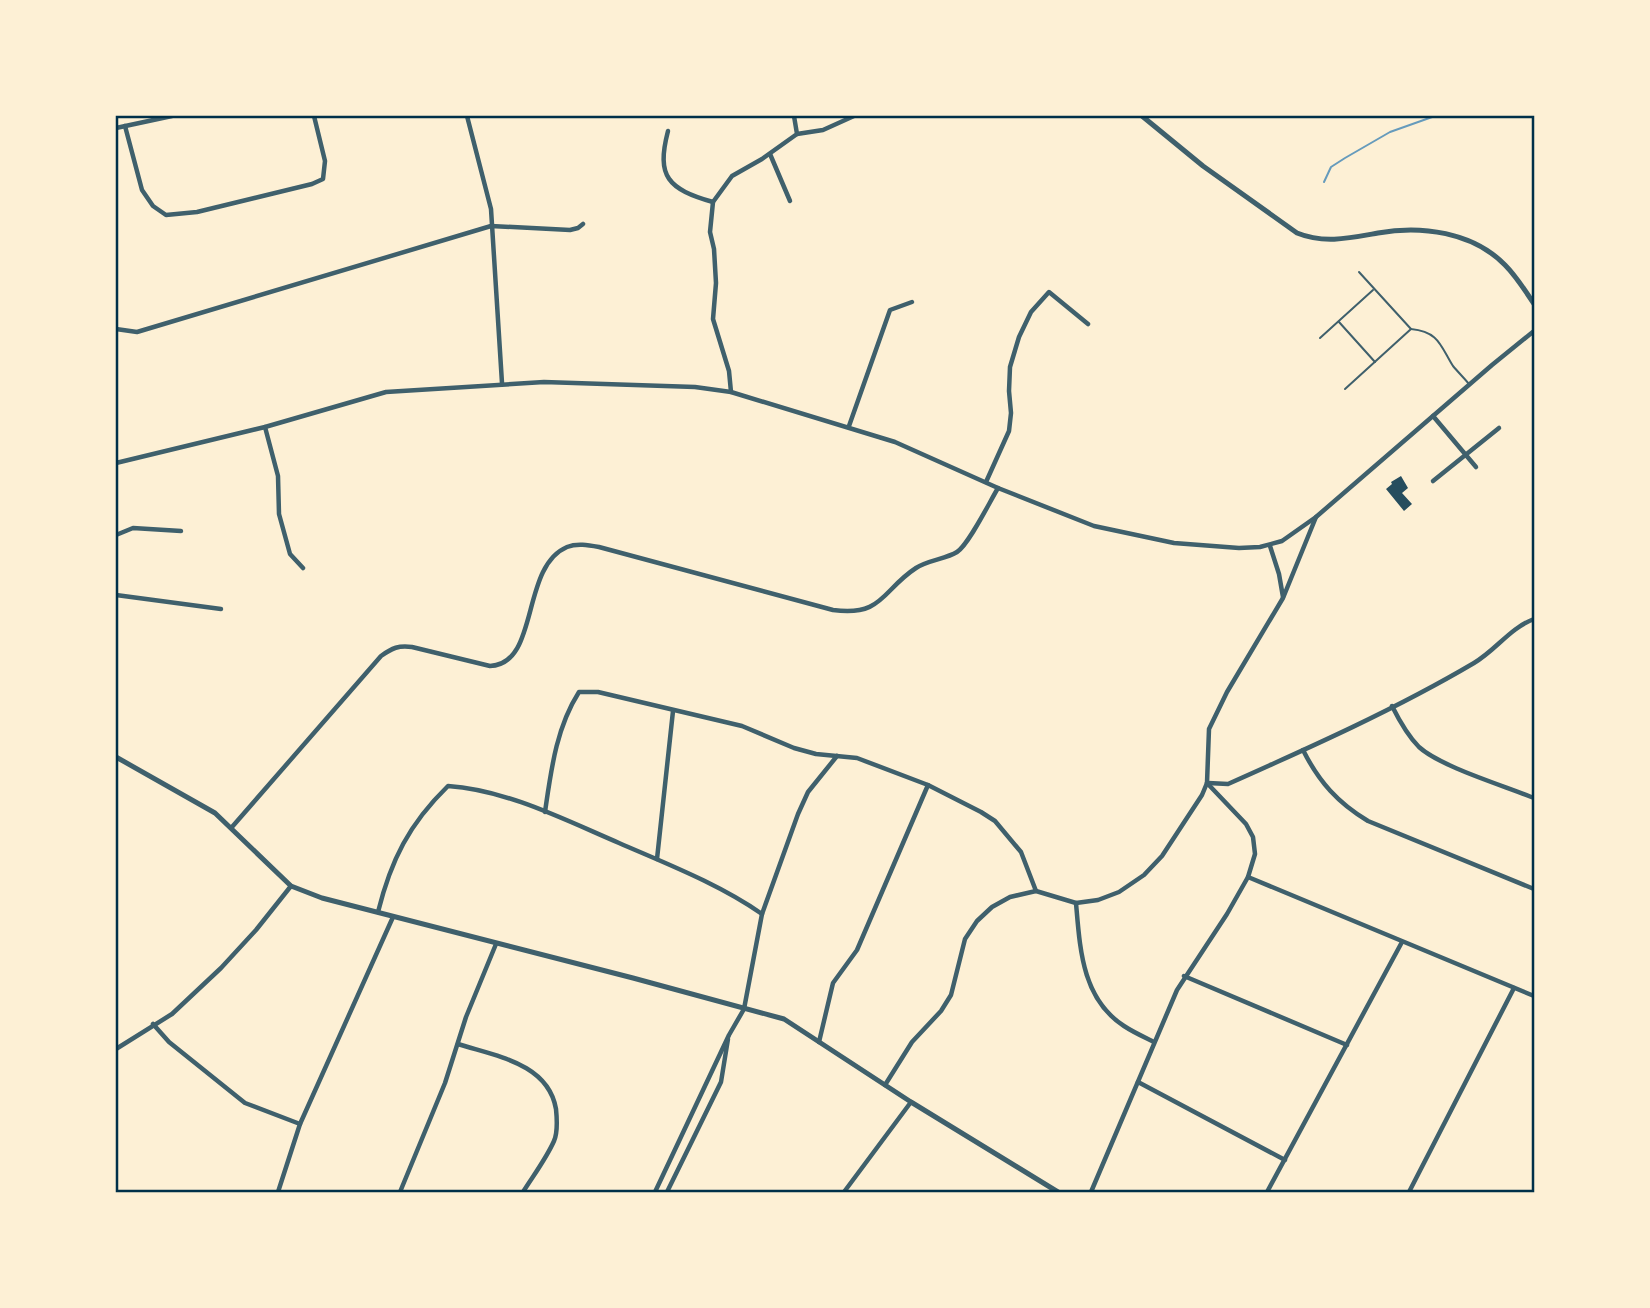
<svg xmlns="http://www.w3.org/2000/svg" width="1650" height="1308" font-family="Mulish,sans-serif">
  <rect width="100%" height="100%" fill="#fdf0d5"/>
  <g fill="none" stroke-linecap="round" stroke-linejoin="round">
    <path stroke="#669bbc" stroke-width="2" d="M1324 182 1331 167 1345 158 1390 132 1435 116"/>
  </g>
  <path fill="#264d5e" d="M1401 476 1408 488 1402 493 1412 504 1404 511 1386 489 1392 484 1391 482Z"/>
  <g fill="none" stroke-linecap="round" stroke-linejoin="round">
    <g stroke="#3f606c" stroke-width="2">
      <path d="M1359 272 1411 329C1439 332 1440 345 1453 366 1458 372 1464 378 1469 384"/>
      <path d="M1339 322 1375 362"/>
      <path d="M1320 338 1373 290"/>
      <path d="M1345 389 1411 329"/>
    </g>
    <g stroke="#3f606c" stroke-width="4.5">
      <path d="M467 116 491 209 502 383"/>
      <path d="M125 126 142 190 153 206 166 215 197 212 312 184 323 179 325 161 314 116"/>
      <path d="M116 128 172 116"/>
      <path d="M668 131C656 177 668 189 713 202"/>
      <path d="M797 134 823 130 854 116"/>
      <path d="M770 154 790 201"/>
      <path d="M116 329 137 332 491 226 570 230 578 228 583 224"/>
      <path d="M731 392 729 371 713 319 716 283 714 249 710 232 713 202 732 176 762 159 797 134 794 116"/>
      <path d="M1433 416 1476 467"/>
      <path d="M849 426 890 310 912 302"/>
      <path d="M265 427 278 476 279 514 290 554 303 568"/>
      <path d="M116 463 265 427 386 392 544 382 695 387 731 392 895 442 998 488 1094 526 1174 543 1239 548 1260 547 1282 541 1316 517 1492 365 1534 331"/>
      <path d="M1433 481 1499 428"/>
      <path d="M986 482 1009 431 1011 413 1009 391 1010 367 1019 337 1031 312 1049 292 1088 324"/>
      <path d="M116 535 133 528 181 531"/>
      <path d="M1270 546 1279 574 1283 597"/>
      <path d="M116 595 221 609"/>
      <path d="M1392 706C1399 720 1408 736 1419 747 1441 767 1505 786 1534 798"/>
      <path d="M1303 750C1319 782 1338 803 1368 821L1534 889"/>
      <path d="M1208 783 1228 784C1311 747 1396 709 1474 663 1496 650 1510 628 1534 619"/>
      <path d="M545 812C551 771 556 728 579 692H598L742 726 794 748 816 754 857 758 928 785 981 812 995 821 1021 852 1036 891"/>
      <path d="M232 827 381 656C392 648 399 645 412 647L490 666C540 664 520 567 567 547 577 543 588 545 599 547L833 610C883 617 882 590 916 568 928 560 946 559 957 552 969 544 989 503 998 488"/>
      <path d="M657 859 673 711"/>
      <path d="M1248 877 1534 996"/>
      <path d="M1076 903C1080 949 1082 999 1124 1026 1133 1032 1144 1037 1154 1042"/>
      <path d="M378 912C391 860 409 824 448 786 507 790 565 820 619 843 667 864 719 884 762 914"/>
      <path d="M1184 976 1347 1045"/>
      <path d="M153 1024 169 1042 245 1103 300 1124"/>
      <path d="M819 1042 833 983 857 950 928 785"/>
      <path d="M458 1044C495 1056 548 1063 556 1109 557 1119 558 1132 554 1141 546 1159 533 1176 523 1192"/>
      <path d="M116 1049 172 1014 221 968 256 930 291 886"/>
      <path d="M1138 1082 1285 1160"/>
      <path d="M885 1085 912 1042 941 1011 951 995 965 939 977 921 992 907 1010 897 1036 891 1076 903 1098 900 1119 892 1144 875 1162 856 1202 795 1207 783 1209 729 1227 692 1283 598 1316 517"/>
      <path d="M278 1192 300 1124 393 917"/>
      <path d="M400 1192 445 1083 466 1017 496 944"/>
      <path d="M655 1192 729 1035 744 1009 762 914 798 814 808 792 837 756"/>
      <path d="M667 1192 721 1082 728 1039"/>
      <path d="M844 1192 911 1102"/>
      <path d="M1091 1192 1177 990 1227 914 1248 877 1255 854 1253 837 1246 824 1207 783"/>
      <path d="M1267 1192 1402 942"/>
      <path d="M1409 1192 1514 988"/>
    </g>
    <g stroke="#3f606c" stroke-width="5">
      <path d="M1142 116 1203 166 1297 233C1324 244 1350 238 1378 233 1421 225 1473 232 1505 265 1516 276 1525 290 1534 304"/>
      <path d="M116 757 215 813 291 886 322 898 633 978 784 1019 911 1102 1058 1192"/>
    </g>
  </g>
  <rect width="1650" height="1308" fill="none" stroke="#fdf0d5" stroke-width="234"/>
  <rect x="117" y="117" width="1416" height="1074" fill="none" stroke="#003049" stroke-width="2.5"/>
</svg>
